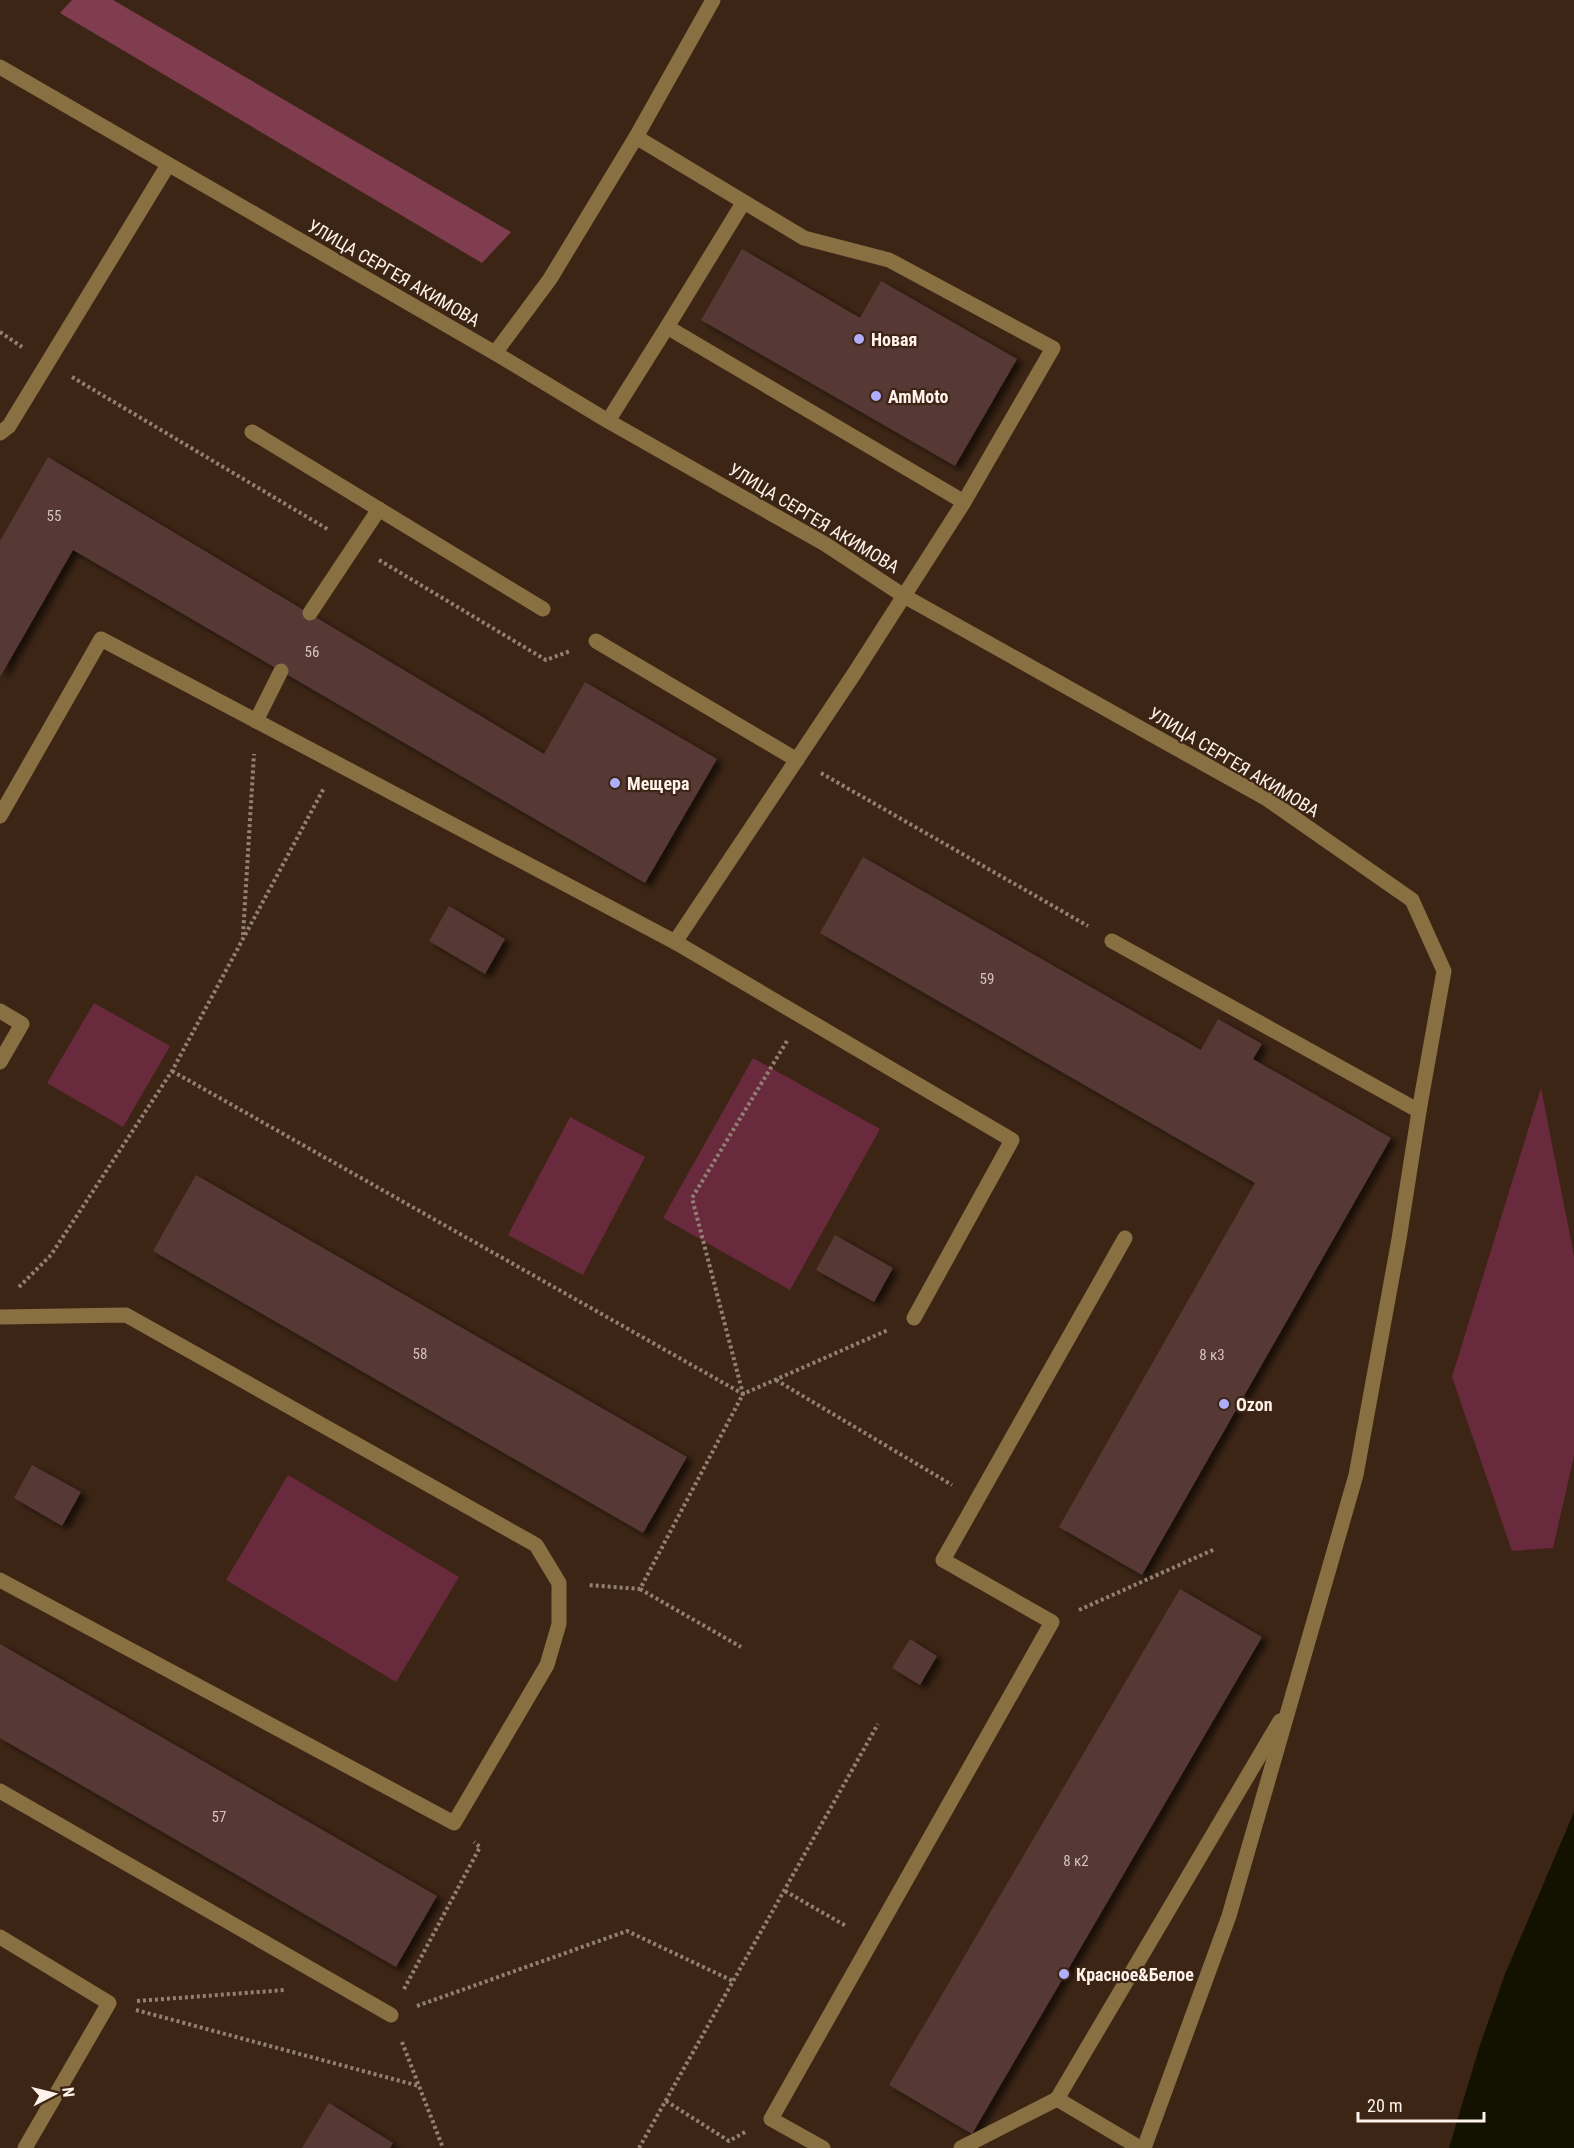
<svg xmlns="http://www.w3.org/2000/svg" width="1574" height="2148" font-family="'Roboto Condensed',sans-serif">
  <defs>
    <filter id="shadow"><feDropShadow dx="6" dy="4" stdDeviation="3" flood-color="#0009"/></filter>
  </defs>
  <rect width="100%" height="100%" fill="#3c2515"/>
  <g fill="#692a3d">
    <path d="M94 1003 170 1046 123 1127 47 1083Z"/>
    <path d="M753 1058 880 1129 790 1290 663 1218Z"/>
    <path d="M1541 1088 1574 1256V1456L1553 1548 1512 1551 1452 1377Z"/>
    <path d="M570 1117 645 1157 583 1275 508 1235Z"/>
    <path d="M288 1475 459 1577 396 1682 226 1580Z"/>
  </g>
  <path fill="#803d50" d="M72 0H113L511 232 482 263 60 13Z"/>
  <path fill="#131200" d="M1574 1812V2148H1449L1479 2048 1505 1974Z"/>
  <g fill="#573934" filter="url(#shadow)">
    <path d="M742 249 860 318 881 281 1017 359 955 466 701 320Z"/>
    <path d="M48 457 544 754 585 682 717 759 645 883 73 550 0 677V541Z"/>
    <path d="M863 857 1201 1050 1218 1019 1262 1044 1253 1059 1391 1138 1142 1575 1059 1527 1255 1183 820 933Z"/>
    <path d="M449 906 505 939 485 974 429 941Z"/>
    <path d="M196 1175 687 1457 643 1533 153 1251Z"/>
    <path d="M835 1235 893 1268 874 1302 816 1270Z"/>
    <path d="M32 1465 81 1492 62 1526 14 1498Z"/>
    <path d="M1180 1589 1262 1637 972 2134 889 2085Z"/>
    <path d="M910 1639 937 1656 920 1685 892 1668Z"/>
    <path d="M0 1644 437 1896 396 1967 0 1738Z"/>
    <path d="M329 2103 393 2143 390 2148H302Z"/>
  </g>
  <g fill="none" stroke-linecap="round" stroke-linejoin="round">
    <g stroke="#928074" stroke-width="4" stroke-dasharray="3 3" stroke-linecap="butt">
      <path d="M0 332 22 347"/>
      <path d="M72 377 329 530"/>
      <path d="M379 560 546 660 570 651"/>
      <path d="M821 773 1088 926"/>
      <path d="M243 935 254 754"/>
      <path d="M787 1041 692 1198 743 1394 888 1330"/>
      <path d="M172 1071 743 1394 640 1589 588 1585"/>
      <path d="M19 1287 51 1255 172 1071 324 788"/>
      <path d="M776 1380 952 1485"/>
      <path d="M640 1589 741 1647"/>
      <path d="M1079 1610 1215 1549"/>
      <path d="M785 1891 846 1926"/>
      <path d="M404 1989 480 1847 474 1842"/>
      <path d="M137 2001 285 1990"/>
      <path d="M417 2006 627 1931 733 1981"/>
      <path d="M136 2010 419 2086"/>
      <path d="M402 2042 443 2148"/>
      <path d="M666 2101 729 2141 745 2132"/>
      <path d="M639 2148 878 1724"/>
    </g>
    <g stroke="#887042" stroke-width="15">
      <path d="M636 137 804 238 889 260 1053 348 964 502 667 327 743 203"/>
      <path d="M495 353 550 279 636 137 713 0"/>
      <path d="M608 421 667 327"/>
      <path d="M252 432 543 609"/>
      <path d="M0 433 9 426 168 165"/>
      <path d="M310 613 379 509"/>
      <path d="M256 721 281 671"/>
      <path d="M0 816 101 639 675 942 854 674 964 502"/>
      <path d="M1112 941 1419 1111 1399 1239 1356 1475 1229 1916 1144 2148"/>
      <path d="M675 942 1012 1140 914 1318"/>
      <path d="M0 1011 22 1024 0 1062"/>
      <path d="M0 1317 126 1315 536 1545 559 1583V1624L547 1665 454 1823 0 1580"/>
      <path d="M0 1791 391 2015"/>
      <path d="M0 1937 109 2003 25 2148"/>
      <path d="M823 2148 771 2119 1052 1622 943 1560 1125 1238"/>
      <path d="M961 2148 1057 2099"/>
      <path d="M1140 2148 1057 2099 1280 1721"/>
    </g>
    <path stroke="#887042" stroke-width="15" d="M596 641 797 760"/>
    <path stroke="#887042" stroke-width="15" d="M0 67 495 353 608 421 825 544 904 596 1267 799 1412 900 1444 971 1419 1111"/>
  </g>
  <g fill="#b0aefa" stroke="#3c2515" stroke-width="2">
    <circle cx="859" cy="339" r="6"/>
    <circle cx="876" cy="396" r="6"/>
    <circle cx="615" cy="783" r="6"/>
    <circle cx="1224" cy="1404" r="6"/>
    <circle cx="1064" cy="1974" r="6"/>
  </g>
  <g text-anchor="middle" dominant-baseline="central" stroke-width="4.5" stroke-linejoin="round" paint-order="stroke">
    <g font-size="15" fill="#d4c4bc">
      <text x="54" y="516">55</text>
      <text x="312" y="652">56</text>
      <text x="987" y="979">59</text>
      <text x="420" y="1354">58</text>
      <text x="1212" y="1355">8 к3</text>
      <text x="219" y="1817">57</text>
      <text x="1076" y="1861">8 к2</text>
    </g>
    <g font-size="18" fill="#fef2ea" stroke="#3c2515">
      <text transform="translate(394 273) rotate(30)">УЛИЦА СЕРГЕЯ АКИМОВА</text>
      <text transform="translate(814 518) rotate(31)">УЛИЦА СЕРГЕЯ АКИМОВА</text>
      <text transform="translate(1234 762) rotate(31)">УЛИЦА СЕРГЕЯ АКИМОВА</text>
    </g>
    <g font-size="18" font-weight="bold" fill="#fef2ea" stroke="#3c2515" text-anchor="start">
      <text x="871" y="339">Новая</text>
      <text x="888" y="396">AmMoto</text>
      <text x="627" y="783">Мещера</text>
      <text x="1236" y="1404">Ozon</text>
      <text x="1076" y="1974">Красное&amp;Белое</text>
    </g>
  </g>
  <g transform="translate(54 2094) rotate(83)" stroke="#3c2515" stroke-width="4.5" paint-order="stroke">
  <path d="M0-4.5L10 22L0 15L-10 22Z" fill="#fef2ea"/>
  <text y="-9" font-size="16" font-weight="bold" text-anchor="middle" fill="#fef2ea">N</text>
  </g>
  <path d="M1358 2112v9h126v-9" fill="none" stroke="#fef2ea" stroke-width="3"/>
  <text x="1367" y="2112" font-size="18" fill="#fef2ea" stroke="#3c2515" stroke-width="4.5" paint-order="stroke">20 m</text>
</svg>
